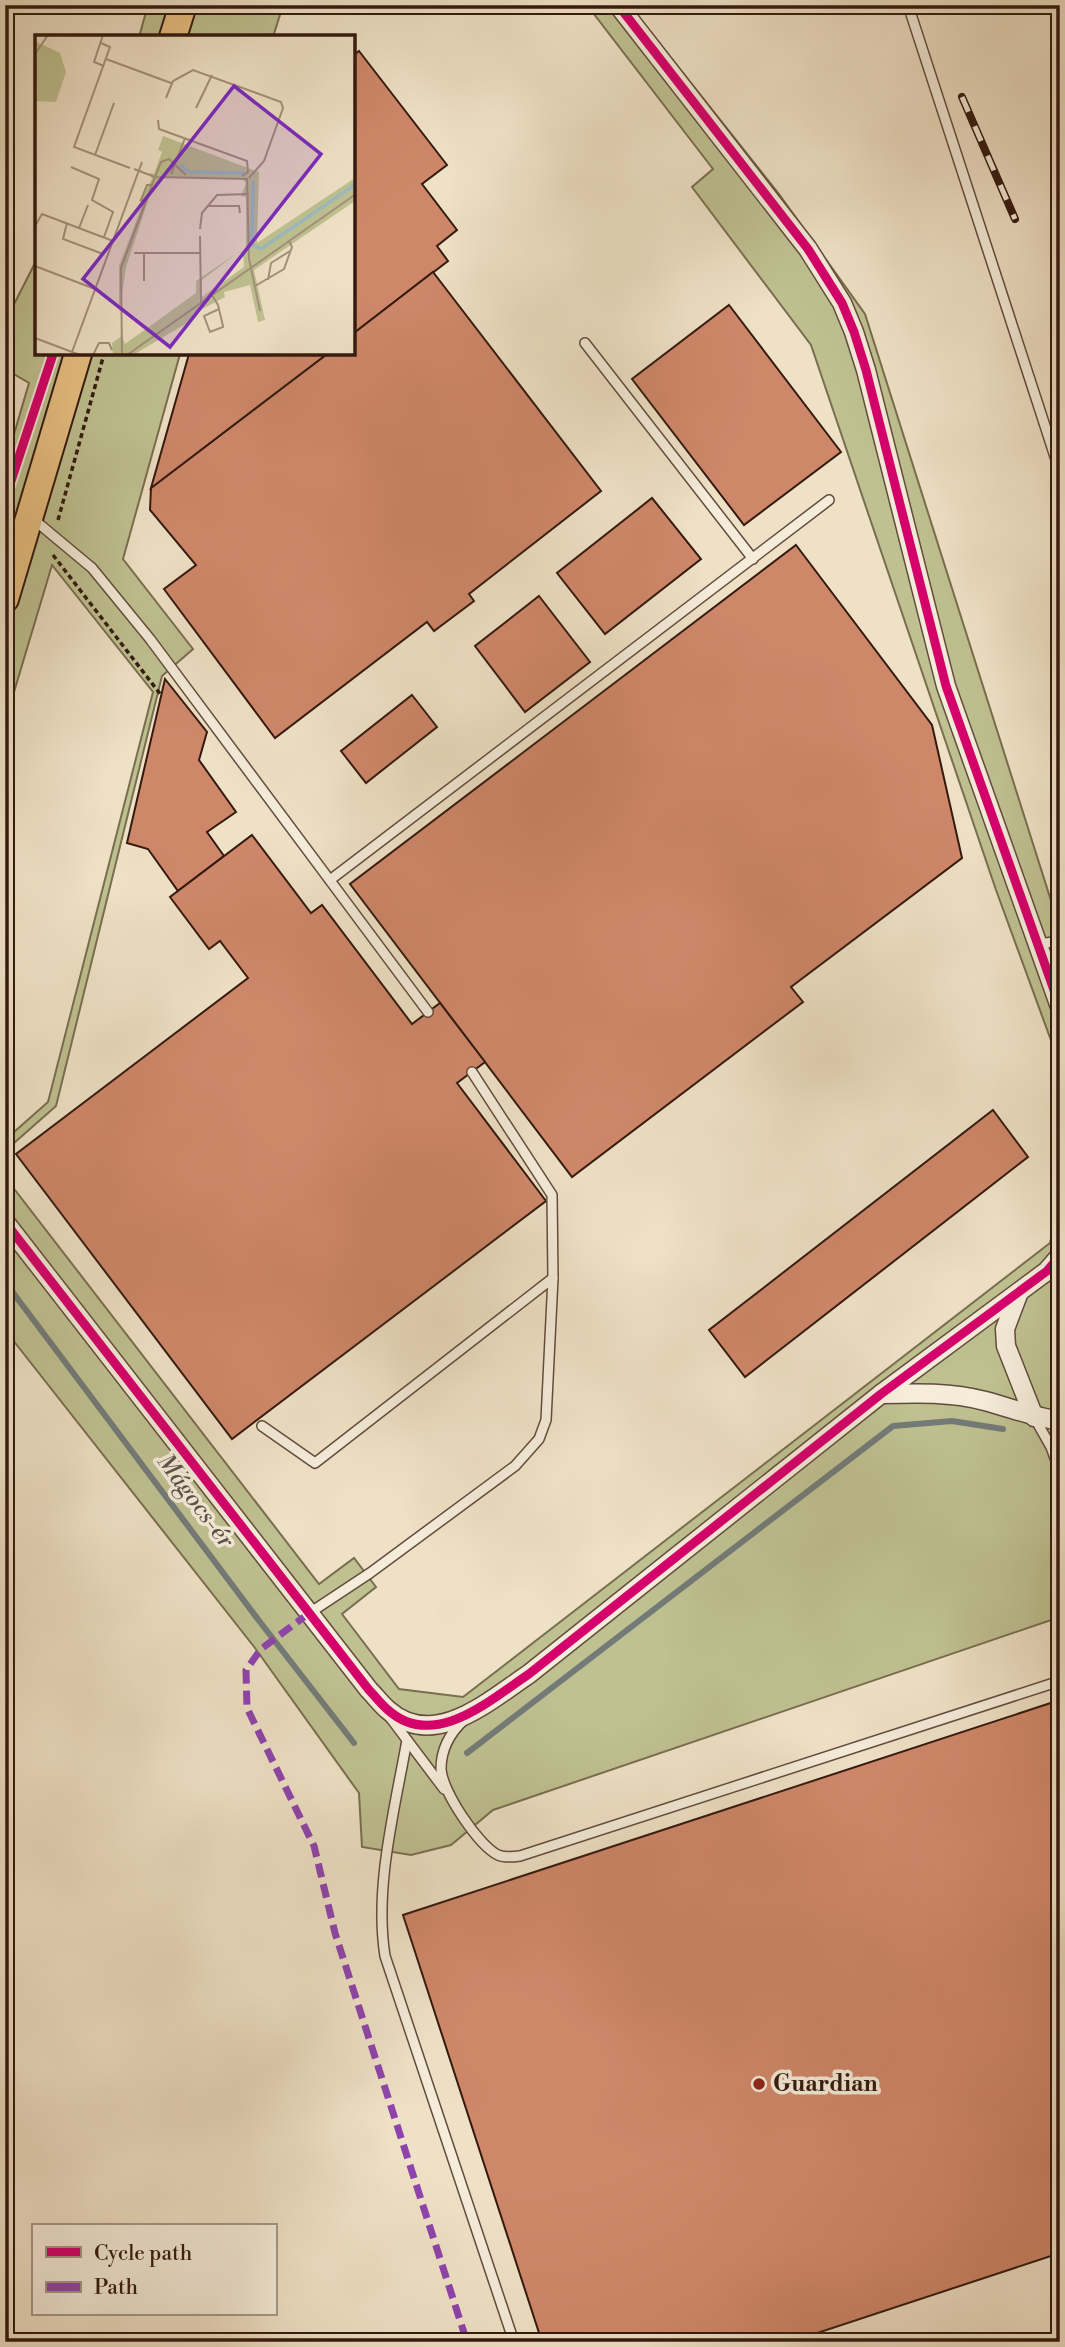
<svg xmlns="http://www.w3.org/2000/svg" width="1065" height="2347" font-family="'Libre Bodoni',serif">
  <rect width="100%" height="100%" fill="#efe1c6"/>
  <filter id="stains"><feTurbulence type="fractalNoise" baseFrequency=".00286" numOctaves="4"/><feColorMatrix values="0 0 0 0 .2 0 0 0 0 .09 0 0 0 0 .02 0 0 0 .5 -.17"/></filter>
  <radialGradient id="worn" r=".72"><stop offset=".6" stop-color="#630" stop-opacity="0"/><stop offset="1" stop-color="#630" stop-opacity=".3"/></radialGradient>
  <g fill="#bfc191" stroke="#796e50" stroke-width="2">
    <path d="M148 5H283L273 37H139Z"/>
    <path d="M587 5H629L779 194 865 314 1060 929V1065L996 890 811 345 692 187 713 169Z"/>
    <path d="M37 259V354H180L123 559 193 649 162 676 56 1106 5 1151V1140L48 1102 153 692 52 565 5 722V465L29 383 5 369V322Z"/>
    <path d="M5 1177 319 1584 354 1558 376 1587 342 1614 399 1689 463 1697 1050 1243 1060 1201V1617L493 1810 451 1845 411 1855 362 1847 359 1793 255 1648 5 1330Z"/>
  </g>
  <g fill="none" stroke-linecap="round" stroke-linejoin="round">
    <g stroke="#737b78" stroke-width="6">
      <path d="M5 1282 260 1622 354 1743"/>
      <path d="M467 1753 893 1426 952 1421 1003 1429"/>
    </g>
  </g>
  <g fill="#cf876a" stroke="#331a0f" stroke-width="2">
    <path d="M359 51 447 165 422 184 457 230 437 246 448 261 354 333V55Z"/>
    <path d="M433 272 601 491 469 594 474 601 434 631 427 622 275 738 164 589 196 565 150 510 151 488 327 354H354V333Z"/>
    <path d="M729 305 841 452 744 525 632 379Z"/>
    <path d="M189 354H327L151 488Z"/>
    <path d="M652 498 701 559 605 634 557 573Z"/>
    <path d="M796 545 932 725 962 858 791 987 803 1002 572 1177 350 884Z"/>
    <path d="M539 596 590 662 525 712 475 646Z"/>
    <path d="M165 679 207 732 199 760 236 812 207 832 224 856 178 891 148 849 127 843Z"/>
    <path d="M412 695 437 727 366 783 341 751Z"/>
    <path d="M252 835 311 913 322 905 412 1024 440 1003 485 1062 457 1083 546 1201 232 1439 16 1154 248 978 220 941 209 949 170 897Z"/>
    <path d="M993 1110 1028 1157 745 1377 709 1330Z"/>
    <path d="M1060 1700V2253L790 2342H542L403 1915Z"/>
  </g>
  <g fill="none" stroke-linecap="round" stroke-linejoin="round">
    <defs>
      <g id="lane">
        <path d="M908 5 1060 472"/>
        <path d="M585 343 753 559"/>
        <path d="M32 518 92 568 150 639 428 1012"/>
        <path d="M330 880 829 500"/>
        <path d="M1039 944 1060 941"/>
        <path d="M1034 1417 1051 1447 1060 1472"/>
        <path d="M262 1426 315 1463 553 1278"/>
        <path d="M308 1614 370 1573 515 1466 539 1439 546 1420 553 1278 552 1195 472 1072"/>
        <path d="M389 1716 444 1789"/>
        <path d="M464 1720C450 1733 441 1749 441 1769 442 1791 478 1845 498 1855 505 1858 513 1857 520 1856L1060 1681"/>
        <path d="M407 1740C395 1808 374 1887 385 1956L514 2342"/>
      </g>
      <g id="street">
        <path d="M618 5 808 249 842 303 854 332 866 370 946 686 1060 1007"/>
        <path d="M5 1222 369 1690C375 1696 381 1704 388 1710 434 1751 490 1700 529 1674L881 1394 1047 1271 1060 1256"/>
        <path d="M1019 1292 1005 1329 1006 1346 1034 1417"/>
        <path d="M881 1394C917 1393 951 1392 985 1401 1011 1408 1034 1417 1060 1421"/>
      </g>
      <g id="primary">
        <path d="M173 37 183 5"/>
        <path d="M5 599 78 354"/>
      </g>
    </defs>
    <use href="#lane" stroke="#624c3d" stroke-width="12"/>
    <use href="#street" stroke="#624c3d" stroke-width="21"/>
    <use href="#primary" stroke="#331a0f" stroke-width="30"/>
    <g stroke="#331a0f" stroke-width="3.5" stroke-dasharray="5 3.5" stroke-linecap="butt">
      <path d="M58 520 104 354"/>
      <path d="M53 555 161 695"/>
    </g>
    <use href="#lane" stroke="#f5ecda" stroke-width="9"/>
    <use href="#street" stroke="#f5ecda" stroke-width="18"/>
    <use href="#primary" stroke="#e8c083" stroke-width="26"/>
    <defs>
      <path id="rail" d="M962 97 1015 219"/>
    </defs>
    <use href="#rail" stroke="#331a0f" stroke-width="8"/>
    <use href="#rail" stroke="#f5ecda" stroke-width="5" stroke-dasharray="16" stroke-linecap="butt"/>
    <path stroke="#8e44ad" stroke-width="7" stroke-dasharray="14 7" stroke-linecap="butt" d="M308 1614 261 1649 246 1670 247 1708 314 1846 335 1933 467 2342"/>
    <defs>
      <g id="cycleway">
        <path d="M618 5 808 249 842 303 854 332 866 370 946 686 1060 1007"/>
        <path d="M5 499 53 354"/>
        <path d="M5 1222 369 1690C375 1696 381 1704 388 1710 434 1751 490 1700 529 1674L881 1394 1047 1271 1060 1256"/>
      </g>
    </defs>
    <use href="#cycleway" stroke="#f5ecda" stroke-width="13"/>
    <use href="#cycleway" stroke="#d6006c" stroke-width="9"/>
  </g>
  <circle fill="#8f2418" stroke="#f5ecda" stroke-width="2.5" cx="759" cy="2084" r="7"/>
  <g text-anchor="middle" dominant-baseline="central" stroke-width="7" stroke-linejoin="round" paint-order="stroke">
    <g font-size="23" font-weight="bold" fill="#331a0f" stroke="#f5ecda" text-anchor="start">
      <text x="773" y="2084">Guardian</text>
    </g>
    <g font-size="24" font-style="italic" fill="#58524c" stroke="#f5ecda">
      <text transform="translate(195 1501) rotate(53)">Mágocs-ér</text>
    </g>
  </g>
  <g transform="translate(35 35)">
    <rect width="320" height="320" fill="#efe1c6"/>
    <path d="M0 6 25 18 31 37 21 67 0 66ZM128 101 224 137 222 208 320 143V166L219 235 230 285 223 287 215 250 189 257 190 262 158 279 159 284 98 320H78L77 308 87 301 90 309 161 258V246L202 218 211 217V162L206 161 211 148 206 143 129 142 118 151 91 232 84 279V231L108 168 104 166 117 144 114 138 119 139 127 117 123 115ZM202 218H208L209 232 167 262V245Z" fill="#bfc191" fill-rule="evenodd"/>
    <path fill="none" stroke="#9dbbbe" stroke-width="3.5" d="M145 130 154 137 210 138M218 146 217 210 226 214 321 149"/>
    <path fill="none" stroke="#a4917d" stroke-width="2" d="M68 0 59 27 69 31M66 8 75 12 39 112 95 133M0 19 13 0M71 24 136 48M131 63 138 46 158 35 246 67 248 73 229 126 214 143M161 73 177 40M123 85 124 94 212 126 213 137 207 141M60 120 79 68M36 132 64 144 57 165 78 177 69 202M99 134 120 142 126 127 134 124 151 140M136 139 150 103M110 167 106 165 112 150H117M172 171H204L205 178M32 188 28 204 68 219M0 191 7 179 78 206M44 193 53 170M165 194 167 178 182 160 214 159M165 201 166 268M99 218H165M0 231 60 254M233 245 236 228 255 216M109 246V218M220 251 249 234 257 212 254 206M177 260 183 270 184 274 188 291V292L175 297 169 281 184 274M0 303 45 320M37 317 107 127M58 320 64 308H74L77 315M87 320 86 233 120 142 212 144 214 224 225 276M92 320 321 159"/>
    <path fill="#7b2cbf" fill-opacity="0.15" stroke="#7b2cbf" stroke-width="3.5" d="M199 51 286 119 135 312 48 244Z"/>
    <rect width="320" height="320" fill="none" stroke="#331a0f" stroke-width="3.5"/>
  </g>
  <rect width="1065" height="2347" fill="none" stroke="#efe1c6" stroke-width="28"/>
  <rect x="7" y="7" width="1051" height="2333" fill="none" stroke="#331a0f" stroke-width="3.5"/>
  <rect x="14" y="14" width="1037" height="2319" fill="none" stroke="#331a0f" stroke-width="2"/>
  <rect x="32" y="2224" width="245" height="91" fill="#f5ecda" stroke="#a79889" stroke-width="2"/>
  <rect x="46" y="2247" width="35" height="10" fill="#d6006c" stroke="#a79889" stroke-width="2"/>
  <text x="94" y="2260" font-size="21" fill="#331a0f">Cycle path</text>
  <rect x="46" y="2282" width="35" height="10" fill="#8e44ad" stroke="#a79889" stroke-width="2"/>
  <text x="94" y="2294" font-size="21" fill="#331a0f">Path</text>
  <rect width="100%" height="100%" filter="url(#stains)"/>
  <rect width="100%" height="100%" fill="url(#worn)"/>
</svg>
